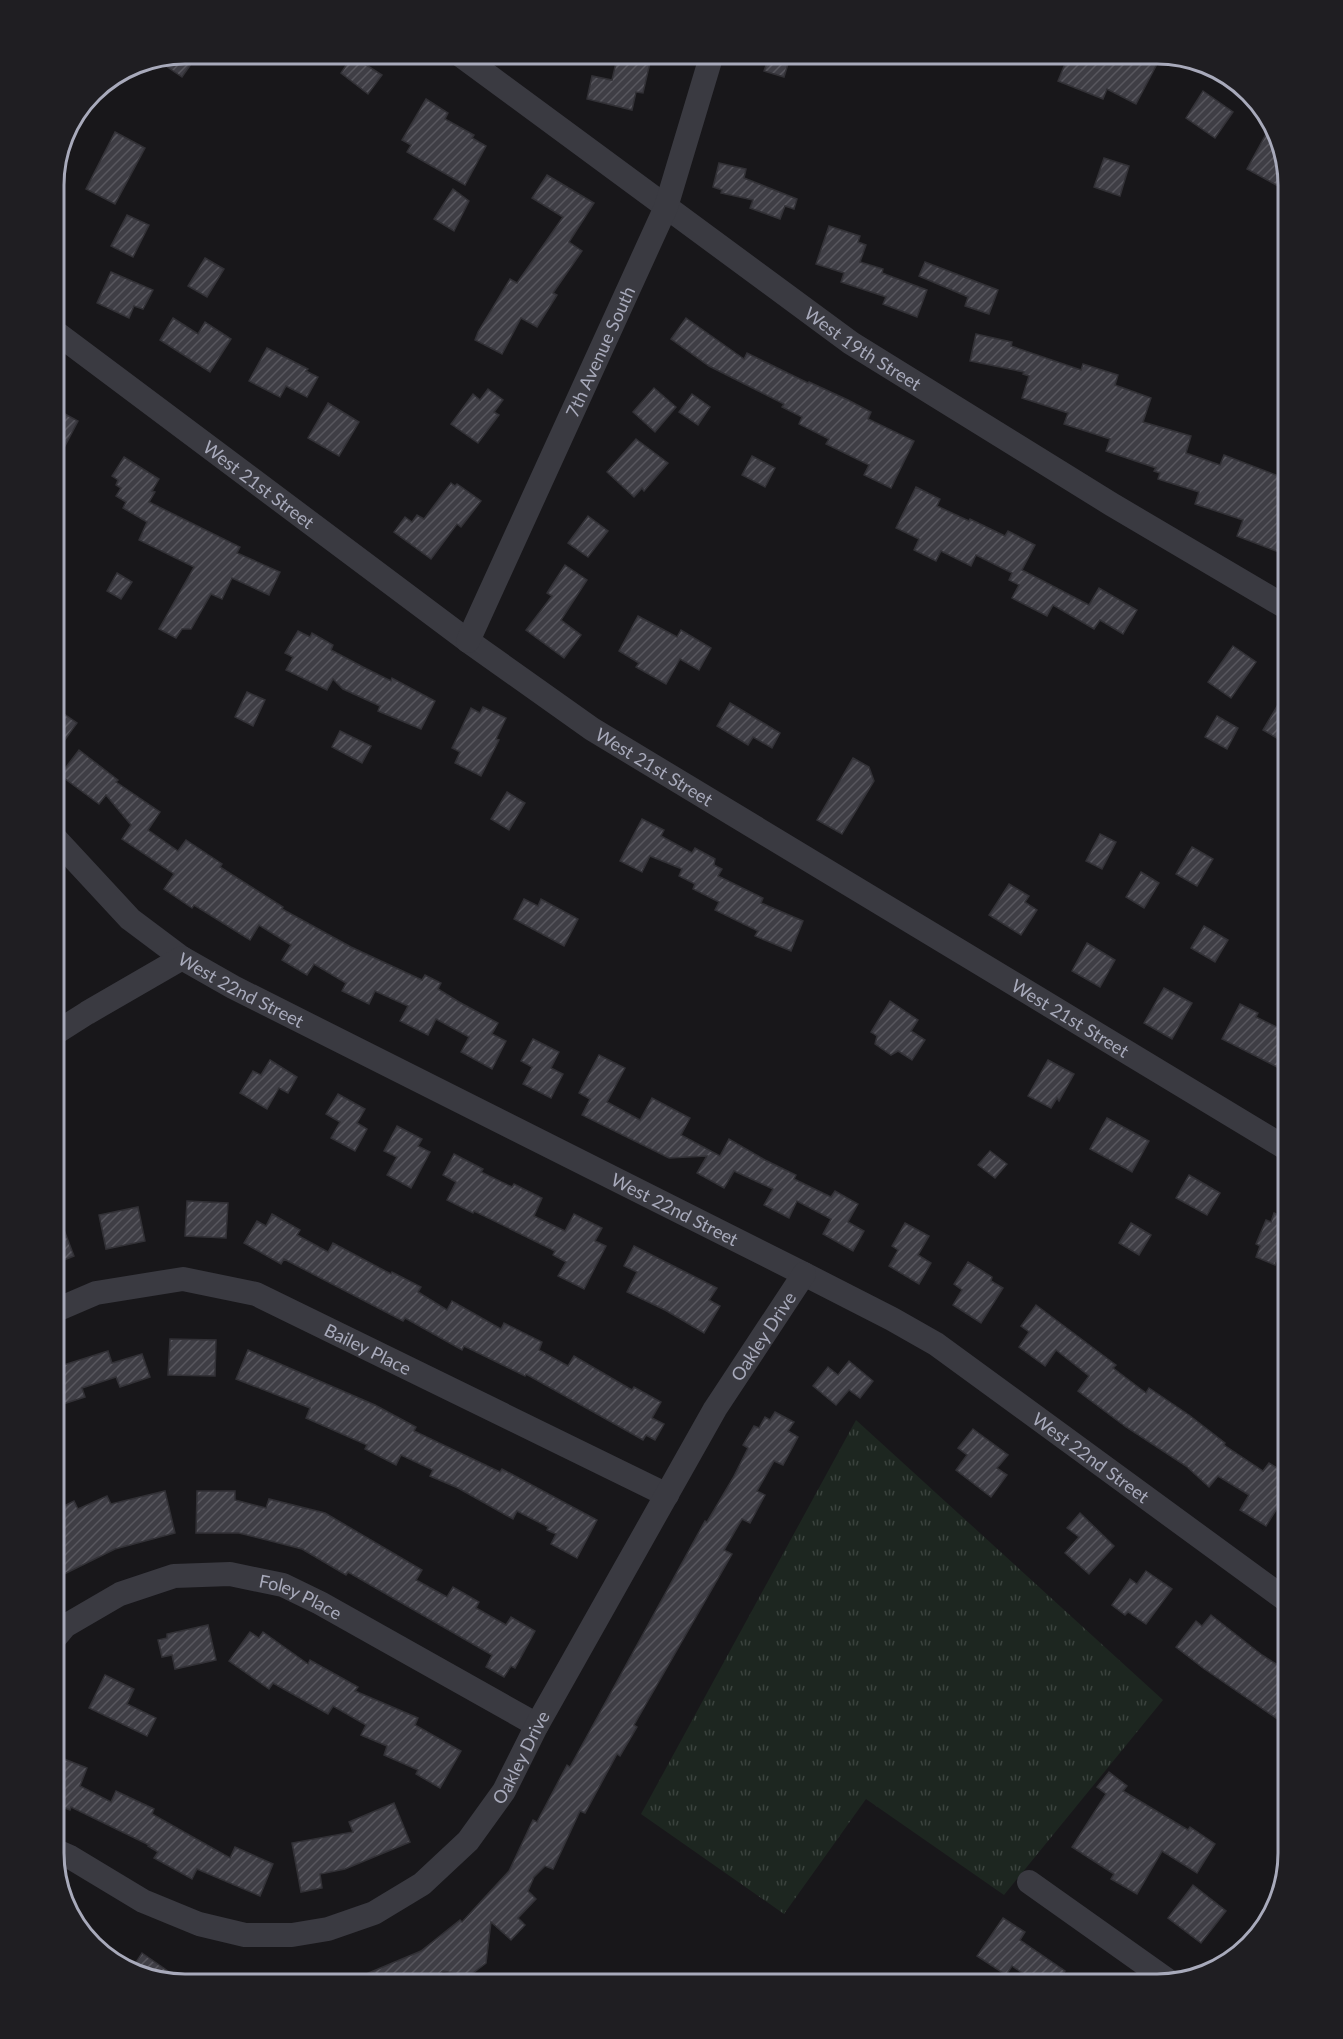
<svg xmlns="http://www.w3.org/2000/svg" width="1343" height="2039" font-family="Lato,sans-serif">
  <defs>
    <pattern id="park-tufts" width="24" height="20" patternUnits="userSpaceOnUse" patternTransform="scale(1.5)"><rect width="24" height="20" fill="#1d2620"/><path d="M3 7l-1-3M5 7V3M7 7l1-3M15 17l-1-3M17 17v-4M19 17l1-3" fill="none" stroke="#3b433e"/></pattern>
    <pattern id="building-hatch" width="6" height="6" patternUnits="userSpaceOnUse" patternTransform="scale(1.5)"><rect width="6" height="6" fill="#3f3e45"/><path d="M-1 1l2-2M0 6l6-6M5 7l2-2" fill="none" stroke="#58575e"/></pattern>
  </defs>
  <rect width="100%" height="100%" fill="#18171a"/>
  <path fill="url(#park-tufts)" d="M856 1420 1163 1700 1004 1895 866 1799 784 1914 641 1814Z"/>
  <g fill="url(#building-hatch)" stroke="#323136" stroke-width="1.5">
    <path d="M186 54H198L182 77 157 60Z"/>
    <path d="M618 54H652L643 93 636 92 632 110 587 99 592 76 612 80Z"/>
    <path d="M770 54H791L784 77 764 71Z"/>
    <path d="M1069 54H1143L1158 62 1136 104 1107 89 1103 99 1058 81Z"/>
    <path d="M352 56 382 75 368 94 341 73Z"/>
    <path d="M1203 91 1233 112 1215 138 1186 118Z"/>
    <path d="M426 99 448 113 445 119 474 135 472 138 486 146 465 185 407 152 411 145 402 140Z"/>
    <path d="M1272 123 1289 186V192L1247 169Z"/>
    <path d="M115 132 145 148 115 204 86 189Z"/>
    <path d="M1104 158 1129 166 1120 196 1094 187Z"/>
    <path d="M719 163 746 169 744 178 797 199 794 209 785 206 780 219 750 208 753 200 721 193 722 190 713 187Z"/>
    <path d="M547 175 594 203 569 242 582 251 553 293 557 295 537 327 521 318 502 354 475 340 478 332 510 279 517 283 563 217 532 198Z"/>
    <path d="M453 189 469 201 454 231 434 219Z"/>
    <path d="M127 215 149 225 133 257 111 246Z"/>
    <path d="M829 226 860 236 858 242 866 245 860 262 883 269 882 273 927 290 917 317 883 304 886 297 841 282 844 273 816 264Z"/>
    <path d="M205 258 224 269 207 297 188 286Z"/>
    <path d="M925 262 998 290 989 314 965 306 968 297 919 276Z"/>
    <path d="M111 272 153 290 143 309 134 306 129 318 97 303Z"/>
    <path d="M173 318 198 334 205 322 231 339 210 372 160 340Z"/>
    <path d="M686 318 744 359 747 353 808 383 809 382 848 400 871 412 868 419 914 441 891 488 864 475 869 465 826 444 829 439 799 424 802 417 782 407 784 404 709 366 671 339Z"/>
    <path d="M976 334 1012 342 1011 346 1081 370 1083 364 1118 375 1115 385 1151 398 1143 422 1191 436 1186 453 1220 465 1224 455 1289 480V556L1237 536 1243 520 1195 504 1199 492 1158 479 1160 473 1154 471 1156 468 1106 451 1110 439 1064 424 1068 413 1022 398 1029 376 1023 374 1024 372 970 361Z"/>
    <path d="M267 348 308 369 306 371 318 377 307 397 286 386 280 397 249 381Z"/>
    <path d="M654 388 676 407 655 432 633 412Z"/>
    <path d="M488 389 503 400 494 412 499 415 478 443 451 424 473 394 480 400Z"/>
    <path d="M692 394 710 407 698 425 679 412Z"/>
    <path d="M328 403 359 422 339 456 308 438Z"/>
    <path d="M54 408 78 421 54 467Z"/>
    <path d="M636 439 668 463 644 491 642 488 634 497 607 472Z"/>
    <path d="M752 456 775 468 765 487 742 475Z"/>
    <path d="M124 457 159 479 152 491 155 492 149 502 240 547 237 553 280 572 269 595 232 578 222 599 211 594 191 629H182L176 638 159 629 194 567 139 540 147 522 123 508 126 502 116 496 121 488 116 485 118 480 112 476Z"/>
    <path d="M451 483 455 486 457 484 481 501 461 527 457 524 431 559 394 532 405 517 412 522 417 515 424 519Z"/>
    <path d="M916 487 940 499 937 506 969 521 970 519 1005 536 1008 531 1035 545 1022 570 1089 605 1099 588 1137 610 1123 634 1100 620 1094 629 1053 605 1047 616 1012 598 1019 585 1009 580 1012 573 976 555 971 566 941 551 936 561 914 550 919 539 896 528Z"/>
    <path d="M588 516 608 531 588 557 568 543Z"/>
    <path d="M565 565 587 580 561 620 581 635 564 658 526 630 552 596 547 593Z"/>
    <path d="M117 573 132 582 121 599 107 591Z"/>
    <path d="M638 616 677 637 681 630 711 648 699 670 680 659 666 684 636 667 639 663 619 651Z"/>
    <path d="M298 631 310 637 312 633 333 645 331 650 363 667 391 681 392 678 435 701 421 729 378 711 380 706 343 689 333 679 327 690 286 670 293 657 285 653Z"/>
    <path d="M1233 646 1256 662 1231 698 1208 682Z"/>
    <path d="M1289 686V745L1263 730Z"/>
    <path d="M247 692 265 700 253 726 235 717Z"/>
    <path d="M730 703 780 733 772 748 753 737 748 745 717 726Z"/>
    <path d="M54 707 77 723 54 755Z"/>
    <path d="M483 707 506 718 496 739 499 740 481 776 455 763 460 752 452 748 471 708 480 713Z"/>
    <path d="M1217 716 1238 728 1227 749 1205 737Z"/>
    <path d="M340 731 371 746 362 763 332 747Z"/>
    <path d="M79 750 118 780 116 782 160 812 148 830 178 851 186 840 222 864 220 867 283 907 282 909 351 947 422 980 425 975 441 983 438 989 459 1002 498 1023 492 1034 506 1041 492 1069 461 1052 469 1037 436 1019 428 1035 400 1021 408 1006 375 991 369 1004 342 991 346 983 314 964 307 975 282 960 291 945 259 925 250 940 194 905 192 908 164 889 174 874 122 839 131 825 106 795 99 804 60 775Z"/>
    <path d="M853 758 869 767 874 781 842 834 817 820Z"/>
    <path d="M507 792 525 803 509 830 491 819Z"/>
    <path d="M642 819 664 830 661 836 692 853 695 848 715 859 714 865 722 869 718 876 763 898 761 903 803 921 791 951 755 936 758 931 715 910 719 902 693 889 695 884 679 876 682 869 650 856 642 872 620 861Z"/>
    <path d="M1100 834 1116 842 1102 869 1086 861Z"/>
    <path d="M1192 847 1213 859 1197 886 1176 874Z"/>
    <path d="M1141 872 1159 883 1144 908 1126 897Z"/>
    <path d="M1009 884 1029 896 1025 902 1037 910 1021 935 989 915Z"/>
    <path d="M524 899 538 906 541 899 578 919 564 946 514 919Z"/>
    <path d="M1204 926 1228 940 1215 962 1191 948Z"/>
    <path d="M1087 943 1115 960 1100 987 1072 971Z"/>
    <path d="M1164 988 1192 1003 1172 1039 1144 1023Z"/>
    <path d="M890 1001 918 1020 911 1031 925 1040 912 1060 898 1051 891 1055 875 1044 877 1036 871 1032Z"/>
    <path d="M1240 1004 1258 1013 1256 1017 1289 1033V1073L1222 1039Z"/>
    <path d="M533 1039 559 1052 551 1068 563 1074 551 1098 523 1084 532 1067 521 1061Z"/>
    <path d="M599 1055 625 1068 607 1102 640 1120 652 1098 690 1118 681 1135 720 1156 729 1139 765 1160 796 1175 794 1179 831 1197 835 1191 858 1204 848 1222 864 1231 853 1251 823 1234 831 1219 797 1201 789 1218 764 1205 773 1189 734 1171 724 1188 697 1173 707 1156 669 1158 582 1115 590 1099 579 1093Z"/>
    <path d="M270 1060 297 1077 288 1093 279 1088 267 1109 240 1093 253 1071 261 1075Z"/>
    <path d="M1048 1060 1074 1074 1059 1101 1057 1098 1051 1108 1028 1096Z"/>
    <path d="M338 1094 365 1109 357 1123 367 1129 355 1151 331 1138 340 1122 326 1114Z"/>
    <path d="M1107 1118 1149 1141 1132 1172 1090 1149Z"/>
    <path d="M397 1126 422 1139 418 1146 430 1152 411 1188 387 1175 397 1157 384 1151Z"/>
    <path d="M990 1151 1007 1164 995 1178 978 1165Z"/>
    <path d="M454 1154 483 1169 481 1172 512 1187 514 1184 542 1198 534 1216 565 1231 574 1214 602 1228 595 1241 606 1246 584 1289 558 1276 566 1262 553 1255 555 1251 474 1211 473 1213 447 1200 456 1182 443 1175Z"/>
    <path d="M1189 1175 1220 1193 1207 1215 1176 1198Z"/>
    <path d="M187 1201 228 1203 226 1238 185 1236Z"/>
    <path d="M138 1207 145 1241 106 1249 99 1215Z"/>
    <path d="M54 1209H56L74 1256 54 1264Z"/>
    <path d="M1274 1213 1289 1221V1244L1284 1256 1279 1254 1275 1265 1256 1257 1260 1246 1256 1244 1266 1220 1271 1222Z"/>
    <path d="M272 1214 300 1230 297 1235 328 1252 333 1243 391 1274 392 1272 421 1287 418 1292 447 1310 452 1301 501 1329 504 1323 542 1342 539 1350 568 1366 574 1356 632 1390 634 1387 661 1402 652 1418 664 1424 655 1440 646 1435 643 1440 526 1374 525 1376 464 1346 462 1350 405 1318 403 1321 284 1259 281 1264 244 1243 257 1221 266 1226Z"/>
    <path d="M905 1223 929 1236 918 1255 931 1263 919 1284 889 1266 898 1250 892 1246Z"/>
    <path d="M1131 1223 1151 1235 1139 1255 1119 1243Z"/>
    <path d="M634 1246 717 1288 709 1300 720 1306 704 1333 665 1310 627 1292 637 1272 624 1266Z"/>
    <path d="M968 1262 992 1277 991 1281 1003 1288 981 1323 953 1305 962 1290 954 1284Z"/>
    <path d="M1036 1305 1116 1365 1113 1368 1146 1393 1149 1388 1189 1415 1225 1443 1224 1445 1263 1471 1269 1463 1285 1473 1278 1484 1288 1491 1266 1526 1240 1510 1249 1495 1218 1476 1209 1487 1186 1466 1126 1427 1078 1391 1089 1376 1056 1350 1045 1366 1019 1347 1029 1332 1021 1326Z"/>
    <path d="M170 1339 216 1340 215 1376 168 1375Z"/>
    <path d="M248 1350 375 1405 416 1427 414 1431 500 1472 502 1469 597 1520 577 1558 551 1544 556 1534 547 1530 548 1527 517 1511 513 1519 458 1488 430 1476 433 1470 401 1455 396 1465 365 1449 367 1445 306 1418 310 1408 236 1379Z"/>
    <path d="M108 1351 112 1363 142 1354 150 1377 120 1387 116 1377 82 1388 85 1397 54 1407V1368Z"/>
    <path d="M849 1361 873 1381 860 1398 849 1390 836 1405 813 1386 828 1367 838 1375Z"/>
    <path d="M775 1412 794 1422 788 1431 798 1437 783 1465 774 1461 757 1491 765 1495 750 1523 742 1519 724 1550 732 1554 634 1725 637 1727 620 1756 617 1754 585 1813 580 1811 553 1869 545 1866 534 1877 528 1891 536 1899 518 1918 525 1925 511 1940 491 1922 486 1963 469 1976 443 1971 425 1985H340L421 1951 460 1920 462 1922 509 1871 533 1820 537 1822 567 1765 570 1767 705 1521 707 1522 733 1478 748 1448 743 1445 754 1426 759 1428 765 1417 770 1420Z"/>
    <path d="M973 1429 1008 1455 997 1468 1007 1475 991 1497 956 1470 967 1455 958 1448Z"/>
    <path d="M165 1491 175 1533 115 1549 54 1579V1511L74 1501 78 1509 107 1496 111 1504Z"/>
    <path d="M197 1491H235V1500L266 1508 269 1499 325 1513 422 1570 416 1580 447 1597 453 1587 479 1602 476 1608 506 1625 511 1617 535 1631 515 1668 511 1666 504 1677 486 1667 492 1655 348 1572 346 1575 302 1549 239 1533H196Z"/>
    <path d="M1080 1513 1114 1546 1089 1574 1065 1553 1079 1537 1067 1528Z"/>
    <path d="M1146 1571 1172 1589 1146 1624 1128 1612 1125 1615 1112 1605 1130 1579 1137 1584Z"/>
    <path d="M1211 1615 1262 1655 1289 1672V1727L1203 1668 1176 1647 1196 1621 1202 1626Z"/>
    <path d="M208 1625 216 1660 175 1669 172 1655 162 1657 158 1640 167 1638V1634Z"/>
    <path d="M250 1632 259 1638 263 1632 308 1664 310 1660 358 1687 355 1691 418 1718 415 1725 461 1751 440 1788 416 1774 418 1770 384 1755 387 1746 361 1735 366 1725 333 1706 328 1714 273 1683 269 1689 229 1661Z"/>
    <path d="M105 1675 134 1689 127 1704 156 1718 147 1736 89 1708Z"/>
    <path d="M54 1755 87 1768 80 1786 111 1802 116 1791 154 1809 152 1814 230 1858 235 1847 273 1864 260 1896 197 1869 192 1879 154 1858 158 1852 148 1846 149 1845 71 1807 70 1810 54 1804Z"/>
    <path d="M1109 1772 1127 1786 1123 1791 1188 1830 1190 1827 1215 1844 1197 1873 1162 1851 1137 1894 1111 1879 1114 1874 1072 1847 1106 1794 1097 1787Z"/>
    <path d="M394 1803 410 1842 345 1869 320 1874 322 1888 301 1892 292 1843 353 1832 349 1822Z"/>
    <path d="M1193 1885 1226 1911 1201 1943 1168 1918Z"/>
    <path d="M1003 1918 1025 1932 1020 1940 1065 1971 1056 1985H1040L1012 1966 1006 1975 977 1956Z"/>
    <path d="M142 1953 185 1983 184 1985H178L131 1970Z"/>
  </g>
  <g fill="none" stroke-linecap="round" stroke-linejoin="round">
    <g stroke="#3a3a41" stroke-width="24">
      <path id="s1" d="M459 54 851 343 1111 504 1289 609"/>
      <path id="s2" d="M54 331 468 641 592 729 1289 1150"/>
      <path id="s3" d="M468 641 666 207 712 54"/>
      <path id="s4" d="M54 837 130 919 182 958 233 987 804 1274 892 1319 936 1344 1289 1602"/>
      <path d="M54 1034 87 1013 182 958"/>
      <path id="s5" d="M54 1311 96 1293 183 1279 256 1294 667 1495"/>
      <path id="s6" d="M54 1639 65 1626 120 1594 174 1576 230 1574 283 1585 320 1603 537 1725"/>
      <path id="s7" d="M54 1850 70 1857 143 1901 199 1924 245 1935H292L328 1929 374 1913 422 1884 468 1841 504 1791 537 1725 715 1409 804 1274"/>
      <path d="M1029 1882 1170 1982"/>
    </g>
  </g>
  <g text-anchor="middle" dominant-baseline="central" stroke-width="4.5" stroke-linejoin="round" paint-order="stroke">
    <g font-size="18" fill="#a8aabb" stroke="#131215">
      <text stroke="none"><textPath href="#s1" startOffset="500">West 19th Street</textPath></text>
      <text stroke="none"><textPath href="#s3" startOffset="318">7th Avenue South</textPath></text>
      <text stroke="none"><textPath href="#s2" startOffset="256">West 21st Street</textPath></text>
      <text stroke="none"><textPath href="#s2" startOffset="742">West 21st Street</textPath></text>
      <text stroke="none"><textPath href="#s4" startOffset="244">West 22nd Street</textPath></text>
      <text stroke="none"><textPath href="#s2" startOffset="1228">West 21st Street</textPath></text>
      <text stroke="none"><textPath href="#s4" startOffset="730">West 22nd Street</textPath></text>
      <text stroke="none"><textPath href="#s7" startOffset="1047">Oakley Drive</textPath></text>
      <text stroke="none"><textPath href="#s5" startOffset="333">Bailey Place</textPath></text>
      <text stroke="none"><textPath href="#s4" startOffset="1216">West 22nd Street</textPath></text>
      <text stroke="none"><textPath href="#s6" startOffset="268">Foley Place</textPath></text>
      <text stroke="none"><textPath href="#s7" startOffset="561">Oakley Drive</textPath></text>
    </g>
  </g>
  <path d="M0 0H1343V2039H0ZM185 64H1157A121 121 0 0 1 1278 185V1853A121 121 0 0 1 1157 1974H185A121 121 0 0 1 64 1853V185A121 121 0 0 1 185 64Z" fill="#1f1e22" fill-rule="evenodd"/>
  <path fill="none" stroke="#a8aabb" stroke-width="3" d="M185 64H1157A121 121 0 0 1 1278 185V1853A121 121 0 0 1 1157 1974H185A121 121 0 0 1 64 1853V185A121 121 0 0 1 185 64Z"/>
</svg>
